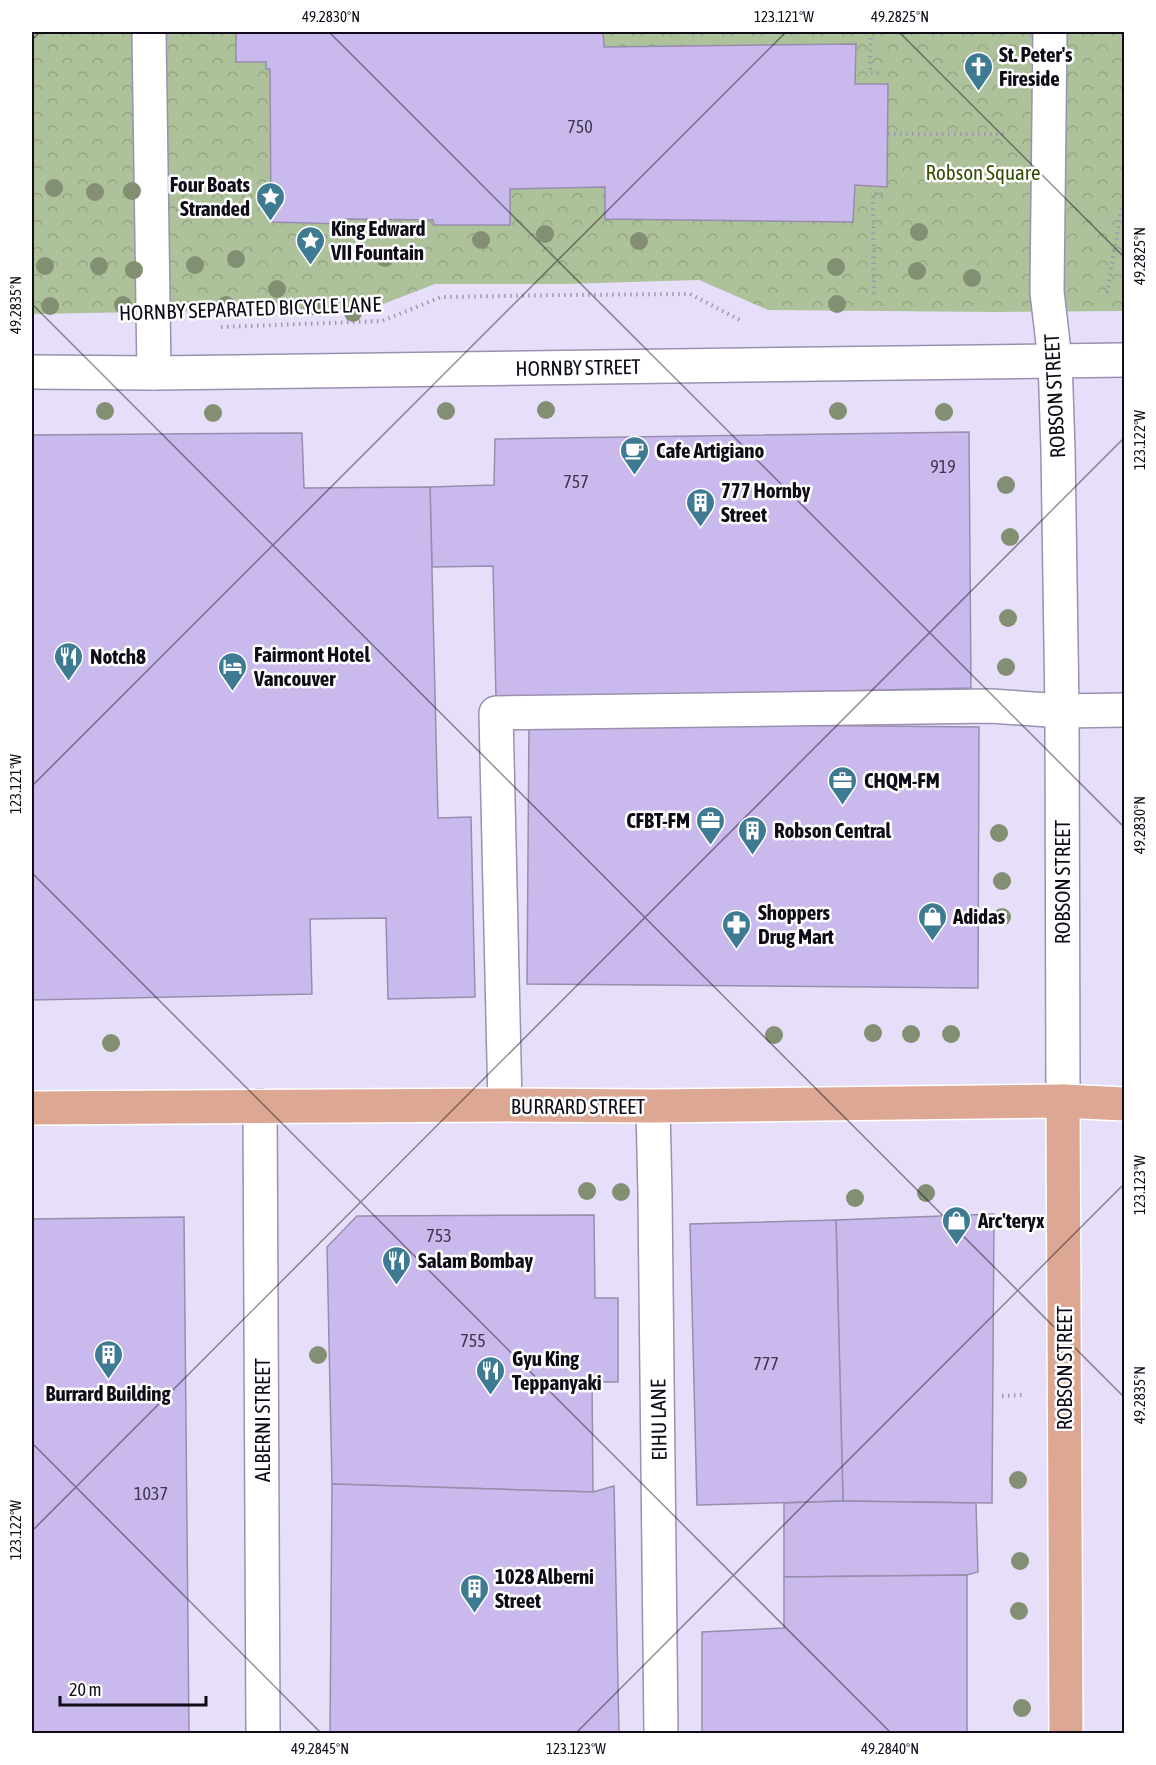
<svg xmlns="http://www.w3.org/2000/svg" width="1156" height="1765" font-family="'Asap Condensed',sans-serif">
  <defs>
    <pattern id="forest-crowns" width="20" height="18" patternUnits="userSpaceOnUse" patternTransform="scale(1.5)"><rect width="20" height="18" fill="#adc29a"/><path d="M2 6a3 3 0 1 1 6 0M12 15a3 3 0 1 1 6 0" fill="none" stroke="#94a584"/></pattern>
  </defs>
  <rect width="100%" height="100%" fill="#e7dffa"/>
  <path fill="url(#forest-crowns)" d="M32 32H1124V311L998 312 768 310 699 280 565 284H435L373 308 32 314Z"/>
  <g fill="#cab9ec" stroke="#978dad" stroke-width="1.5">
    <path d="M236 32H603L604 47 856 44 855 84H888L887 187 855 185 853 222 605 219V187L510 189V225H434L433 220 344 219V224L271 222 270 69H266V62H236Z"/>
    <path d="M969 432 971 688 496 699 493 566 432 567 430 487 494 485 495 439Z"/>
    <path d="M302 433 304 488 430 487 438 818 471 817 475 997 388 999 386 918 310 919 312 994 32 1000V435Z"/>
    <path d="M529 723 979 727 978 988 527 984Z"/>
    <path d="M994 1214 992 1503 843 1501 836 1220Z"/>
    <path d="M594 1215 595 1298H618V1382H592L593 1492 332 1484 327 1247 357 1216Z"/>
    <path d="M184 1217 189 1734H32V1219Z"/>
    <path d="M836 1220 843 1501 697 1505 690 1224Z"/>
    <path d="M332 1484 593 1492 614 1486 619 1734H330Z"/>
    <path d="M843 1501 976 1503 978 1572 967 1575 784 1577V1503Z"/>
    <path d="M967 1575V1734H702V1632L784 1628V1577Z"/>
  </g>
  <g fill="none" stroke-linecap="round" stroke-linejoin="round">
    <defs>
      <g id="minor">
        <path d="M149 32 154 373"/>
        <path d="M1050 32 1047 292 1055 360 1058 450 1062 711 1063 1101"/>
        <path d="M32 372 154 373 1124 360"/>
        <path d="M505 1105 496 713 991 706 1062 711 1124 710"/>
        <path d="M260 1106 263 1734"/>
        <path d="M653 1106 655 1196 661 1734"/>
      </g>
      <g id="major">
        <path d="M1063 1101 1066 1734"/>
        <path d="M32 1108 505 1105 653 1106 1063 1101 1124 1104"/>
      </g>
    </defs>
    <use href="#minor" stroke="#9a90b0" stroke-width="36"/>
    <use href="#major" stroke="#fff" stroke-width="36"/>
    <g stroke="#9e98ad" stroke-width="4" stroke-dasharray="1.5 4.5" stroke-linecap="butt">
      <path d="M871 32 870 73H883"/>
      <path d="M888 134H1008"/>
      <path d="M1107 293 1121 211 1124 208"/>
      <path d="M874 294 873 194H887"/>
      <path d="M221 327 382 321 441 297 566 295 690 294 742 321"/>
      <path d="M1002 1396 1022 1395"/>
    </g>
    <use href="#minor" stroke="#fff" stroke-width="33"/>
    <use href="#major" stroke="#dda893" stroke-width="33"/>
  </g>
  <g fill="#838f72">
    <circle cx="54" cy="188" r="9"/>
    <circle cx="132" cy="191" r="9"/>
    <circle cx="95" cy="192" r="9"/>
    <circle cx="919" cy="232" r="9"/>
    <circle cx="545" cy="234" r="9"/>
    <circle cx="481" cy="240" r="9"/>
    <circle cx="639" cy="241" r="9"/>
    <circle cx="385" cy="258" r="9"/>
    <circle cx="236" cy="259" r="9"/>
    <circle cx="195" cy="265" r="9"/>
    <circle cx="45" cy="266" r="9"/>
    <circle cx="99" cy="266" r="9"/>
    <circle cx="836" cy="267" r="9"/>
    <circle cx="134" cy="270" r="9"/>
    <circle cx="917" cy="271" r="9"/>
    <circle cx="972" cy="278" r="9"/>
    <circle cx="277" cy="289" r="9"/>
    <circle cx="837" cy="304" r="9"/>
    <circle cx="123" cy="305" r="9"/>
    <circle cx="226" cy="305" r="9"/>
    <circle cx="50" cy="306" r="9"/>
    <circle cx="312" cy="306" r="9"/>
    <circle cx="353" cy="313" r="9"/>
    <circle cx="546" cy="410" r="9"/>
    <circle cx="105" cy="411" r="9"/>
    <circle cx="446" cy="411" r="9"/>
    <circle cx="838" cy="411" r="9"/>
    <circle cx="944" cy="412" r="9"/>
    <circle cx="213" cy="413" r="9"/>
    <circle cx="1006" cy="485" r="9"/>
    <circle cx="1010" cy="537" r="9"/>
    <circle cx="1008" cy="618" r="9"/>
    <circle cx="1006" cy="667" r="9"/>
    <circle cx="999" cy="833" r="9"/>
    <circle cx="1002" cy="881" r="9"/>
    <circle cx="1002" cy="917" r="9"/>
    <circle cx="873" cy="1033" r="9"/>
    <circle cx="911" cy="1034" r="9"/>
    <circle cx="951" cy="1034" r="9"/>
    <circle cx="774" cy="1035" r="9"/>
    <circle cx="111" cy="1043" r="9"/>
    <circle cx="587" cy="1191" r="9"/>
    <circle cx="621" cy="1192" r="9"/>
    <circle cx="926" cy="1193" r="9"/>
    <circle cx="855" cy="1198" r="9"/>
    <circle cx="318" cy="1355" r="9"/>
    <circle cx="1018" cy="1480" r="9"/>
    <circle cx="1020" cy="1561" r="9"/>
    <circle cx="1019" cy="1611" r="9"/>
    <circle cx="1022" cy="1708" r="9"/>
  </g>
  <path fill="none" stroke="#0f0b17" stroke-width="1.5" stroke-opacity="0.45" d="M329 32 1124 827M899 32 1124 257M32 40 40 32M32 304 1124 1397M32 786 786 32M32 873 892 1734M32 1443 322 1734M32 1531 1124 438M575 1734 1124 1184"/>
  <defs>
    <symbol id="church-pin" viewBox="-11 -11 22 30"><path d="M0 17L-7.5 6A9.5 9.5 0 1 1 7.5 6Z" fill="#3e7b92" stroke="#fff"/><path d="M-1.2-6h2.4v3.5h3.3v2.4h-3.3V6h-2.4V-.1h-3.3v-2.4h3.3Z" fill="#fff"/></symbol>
    <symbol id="sight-pin" viewBox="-11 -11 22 30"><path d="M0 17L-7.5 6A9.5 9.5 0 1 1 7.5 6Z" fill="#3e7b92" stroke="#fff"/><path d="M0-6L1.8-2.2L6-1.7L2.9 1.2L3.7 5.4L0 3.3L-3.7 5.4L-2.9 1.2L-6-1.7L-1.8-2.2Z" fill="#fff"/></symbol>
    <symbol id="cafe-pin" viewBox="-11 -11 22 30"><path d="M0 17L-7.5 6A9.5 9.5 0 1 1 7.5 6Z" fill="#3e7b92" stroke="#fff"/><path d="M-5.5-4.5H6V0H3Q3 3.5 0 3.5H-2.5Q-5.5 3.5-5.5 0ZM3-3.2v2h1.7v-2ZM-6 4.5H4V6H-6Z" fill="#fff"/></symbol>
    <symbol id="building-pin" viewBox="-11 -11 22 30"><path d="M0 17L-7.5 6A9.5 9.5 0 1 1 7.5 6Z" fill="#3e7b92" stroke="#fff"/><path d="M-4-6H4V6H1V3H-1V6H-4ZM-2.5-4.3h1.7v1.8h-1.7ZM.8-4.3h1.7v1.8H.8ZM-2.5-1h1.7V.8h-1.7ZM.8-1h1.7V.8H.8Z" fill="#fff"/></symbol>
    <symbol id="restaurant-pin" viewBox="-11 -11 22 30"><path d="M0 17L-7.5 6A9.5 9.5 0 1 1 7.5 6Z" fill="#3e7b92" stroke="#fff"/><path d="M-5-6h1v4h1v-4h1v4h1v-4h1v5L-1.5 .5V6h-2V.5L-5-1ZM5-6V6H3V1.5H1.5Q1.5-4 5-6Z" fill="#fff"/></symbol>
    <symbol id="hotel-pin" viewBox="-11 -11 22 30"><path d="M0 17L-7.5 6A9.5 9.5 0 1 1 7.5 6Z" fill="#3e7b92" stroke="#fff"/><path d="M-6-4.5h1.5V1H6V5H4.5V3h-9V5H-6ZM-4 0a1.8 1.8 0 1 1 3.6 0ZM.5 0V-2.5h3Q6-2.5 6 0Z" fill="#fff"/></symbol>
    <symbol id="office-pin" viewBox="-11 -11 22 30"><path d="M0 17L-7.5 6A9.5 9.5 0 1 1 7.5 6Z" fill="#3e7b92" stroke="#fff"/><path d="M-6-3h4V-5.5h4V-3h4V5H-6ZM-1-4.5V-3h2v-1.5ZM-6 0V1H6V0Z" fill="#fff"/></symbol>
    <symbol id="shop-pin" viewBox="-11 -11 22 30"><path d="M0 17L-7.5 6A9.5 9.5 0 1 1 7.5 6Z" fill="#3e7b92" stroke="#fff"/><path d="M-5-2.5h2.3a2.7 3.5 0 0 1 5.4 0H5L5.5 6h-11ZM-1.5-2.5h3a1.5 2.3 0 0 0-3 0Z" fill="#fff"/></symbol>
    <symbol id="pharmacy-pin" viewBox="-11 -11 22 30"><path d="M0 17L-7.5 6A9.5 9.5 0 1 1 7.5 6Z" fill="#3e7b92" stroke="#fff"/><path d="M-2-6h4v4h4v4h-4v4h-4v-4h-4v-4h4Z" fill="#fff"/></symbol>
  </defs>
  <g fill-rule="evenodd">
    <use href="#church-pin" x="962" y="50" width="33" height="45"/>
    <use href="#sight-pin" x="254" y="180" width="33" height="45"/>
    <use href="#sight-pin" x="294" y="224" width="33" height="45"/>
    <use href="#cafe-pin" x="618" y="434" width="33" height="45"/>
    <use href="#building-pin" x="684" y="486" width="33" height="45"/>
    <use href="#restaurant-pin" x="52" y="640" width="33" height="45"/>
    <use href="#hotel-pin" x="216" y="650" width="33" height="45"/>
    <use href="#office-pin" x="826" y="764" width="33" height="45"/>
    <use href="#office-pin" x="694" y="804" width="33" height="45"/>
    <use href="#building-pin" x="736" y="814" width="33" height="45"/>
    <use href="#shop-pin" x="916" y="900" width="33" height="45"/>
    <use href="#pharmacy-pin" x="720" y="908" width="33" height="45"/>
    <use href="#shop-pin" x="940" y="1204" width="33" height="45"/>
    <use href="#restaurant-pin" x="380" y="1244" width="33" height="45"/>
    <use href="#building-pin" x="92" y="1338" width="33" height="45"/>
    <use href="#restaurant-pin" x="474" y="1354" width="33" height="45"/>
    <use href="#building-pin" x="458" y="1572" width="33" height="45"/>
  </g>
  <g text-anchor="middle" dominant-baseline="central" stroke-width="5" stroke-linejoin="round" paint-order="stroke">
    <g font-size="18" fill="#3e364c">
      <text x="580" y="126">750</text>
      <text x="943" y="466">919</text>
      <text x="576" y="481">757</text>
      <text x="439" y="1235">753</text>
      <text x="473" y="1340">755</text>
      <text x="766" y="1363">777</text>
      <text x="151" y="1493">1037</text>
    </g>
    <g font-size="21" font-weight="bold" fill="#0f0b17" stroke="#fff" text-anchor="start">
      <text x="999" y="54">St. Peter's<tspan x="999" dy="24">Fireside</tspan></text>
      <text x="250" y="184" text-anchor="end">Four Boats<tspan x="250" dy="24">Stranded</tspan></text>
      <text x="331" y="228">King Edward<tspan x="331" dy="24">VII Fountain</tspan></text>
      <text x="656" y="450">Cafe Artigiano</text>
      <text x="721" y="490">777 Hornby<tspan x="721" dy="24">Street</tspan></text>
      <text x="254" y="654">Fairmont Hotel<tspan x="254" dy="24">Vancouver</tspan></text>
      <text x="90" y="656">Notch8</text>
      <text x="864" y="780">CHQM-FM</text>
      <text x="690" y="820" text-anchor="end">CFBT-FM</text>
      <text x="774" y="830">Robson Central</text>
      <text x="758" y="912">Shoppers<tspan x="758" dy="24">Drug Mart</tspan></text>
      <text x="953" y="916">Adidas</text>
      <text x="978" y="1220">Arc'teryx</text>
      <text x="418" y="1260">Salam Bombay</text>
      <text x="512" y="1358">Gyu King<tspan x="512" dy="24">Teppanyaki</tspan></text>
      <text x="108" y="1393" text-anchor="middle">Burrard Building</text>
      <text x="495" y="1576">1028 Alberni<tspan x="495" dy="24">Street</tspan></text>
    </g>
    <g font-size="21" fill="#314e02" stroke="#fff">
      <text x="983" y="172">Robson Square</text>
    </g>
    <g font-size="21" fill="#0f0b17" stroke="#fff">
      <text transform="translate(250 308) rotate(-2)">HORNBY SEPARATED BICYCLE LANE</text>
      <text transform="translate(578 367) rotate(-1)">HORNBY STREET</text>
      <text transform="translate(1054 396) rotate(-93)">ROBSON STREET</text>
      <text transform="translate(1062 882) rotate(-90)">ROBSON STREET</text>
      <text x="578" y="1106">BURRARD STREET</text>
      <text transform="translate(1064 1368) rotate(-90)">ROBSON STREET</text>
      <text transform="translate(262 1420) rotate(-90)">ALBERNI STREET</text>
      <text transform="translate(658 1420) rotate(-91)">EIHU LANE</text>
    </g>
  </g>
  <rect width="1156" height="1765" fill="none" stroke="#ffffff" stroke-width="66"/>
  <path d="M60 1696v9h146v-9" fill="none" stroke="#0f0b17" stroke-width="3"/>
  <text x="69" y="1696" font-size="18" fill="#0f0b17" stroke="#ffffff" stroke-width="4.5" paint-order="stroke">20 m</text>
  <rect x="33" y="33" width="1090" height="1699" fill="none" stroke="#0f0b17" stroke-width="2"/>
  <g font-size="15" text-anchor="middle" fill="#0f0b17">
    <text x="331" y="22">49.2830°N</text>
    <text x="784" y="22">123.121°W</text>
    <text x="900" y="22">49.2825°N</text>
    <text transform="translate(1140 256) rotate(-90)" y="5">49.2825°N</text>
    <text transform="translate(16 305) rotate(-90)" y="5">49.2835°N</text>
    <text transform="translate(1140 440) rotate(-90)" y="5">123.122°W</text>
    <text transform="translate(16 784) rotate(-90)" y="5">123.121°W</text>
    <text transform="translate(1140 825) rotate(-90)" y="5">49.2830°N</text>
    <text transform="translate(1140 1185) rotate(-90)" y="5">123.123°W</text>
    <text transform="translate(1140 1395) rotate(-90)" y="5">49.2835°N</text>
    <text transform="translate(16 1530) rotate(-90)" y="5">123.122°W</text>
    <text x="320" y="1754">49.2845°N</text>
    <text x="576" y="1754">123.123°W</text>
    <text x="890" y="1754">49.2840°N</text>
  </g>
</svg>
